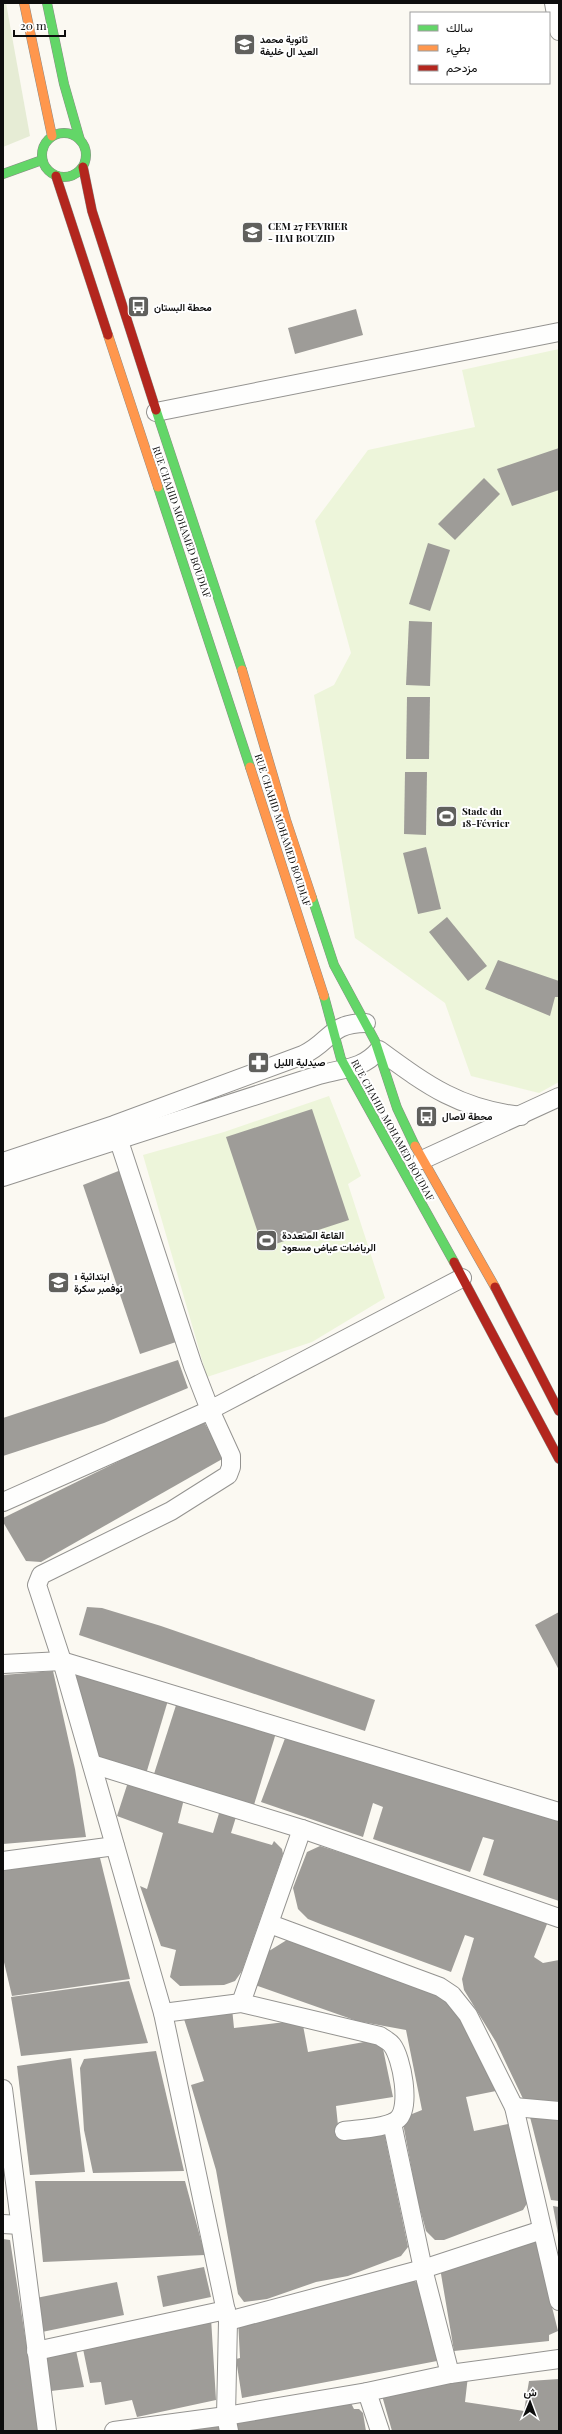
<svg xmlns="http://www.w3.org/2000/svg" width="562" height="2434" font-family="'Playfair Display',Vazirmatn,serif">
  <rect width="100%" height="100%" fill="#fbf9f2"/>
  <path fill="#e6ecd5" d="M3 3H6L30 136 3 147Z"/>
  <g fill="#edf5da">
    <path d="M559 349V1082L539 1093 471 1076 445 1003 355 938 314 695 334 685 351 653 315 521 368 450 475 427 462 370Z"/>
    <path d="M329 1096 361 1176 348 1184 385 1298 312 1342 207 1377 143 1155 224 1132Z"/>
  </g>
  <g fill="#9e9c98">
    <path d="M356 309 363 335 295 354 288 328Z"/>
    <path d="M559 448V490L512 506 497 469Z"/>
    <path d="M484 478 500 494 455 540 438 524Z"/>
    <path d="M428 543 450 550 430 611 409 604Z"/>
    <path d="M409 621 432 622 430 686 406 685Z"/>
    <path d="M407 697H430L429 759H406Z"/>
    <path d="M405 772H427L426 835 404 834Z"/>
    <path d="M426 847 441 909 418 914 403 853Z"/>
    <path d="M447 917 487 966 468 981 429 932Z"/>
    <path d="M498 960 559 981V997H555L550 1016 485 989Z"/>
    <path d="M312 1109 349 1220 263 1248 226 1137Z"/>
    <path d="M121 1170 176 1342 140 1354 83 1185Z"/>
    <path d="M178 1360 188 1388 104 1423 3 1456V1418Z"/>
    <path d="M203 1420 224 1458 41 1562 26 1561 3 1522V1518Z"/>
    <path d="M87 1607 102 1608 161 1626 375 1700 365 1731 79 1635Z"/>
    <path d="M559 1612V1670L535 1625Z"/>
    <path d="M78 1667 169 1697 146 1774 102 1761 97 1753 76 1678Z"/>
    <path d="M53 1671 75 1769 86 1837 3 1844V1675Z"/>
    <path d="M178 1699 276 1733 253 1808 153 1777Z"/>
    <path d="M287 1733 559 1817V1901L483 1875 494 1840 483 1837 470 1872 373 1839 383 1807 373 1803 363 1837 261 1802Z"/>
    <path d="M129 1779 184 1799 178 1823 213 1833 220 1810 236 1817 231 1833 272 1845 274 1841 282 1849 283 1854 242 1971 235 1981 224 1985 180 1986 170 1977 176 1950 161 1946 140 1886 147 1889 163 1833 117 1816Z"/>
    <path d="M320 1846 549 1919 534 1957 543 1963 559 1960V2105H526L496 2042 464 1990 462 1979 474 1938 465 1935 451 1972 323 1925 308 1919 298 1909 293 1888 307 1852Z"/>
    <path d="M99 1854 130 1979 12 1996 3 1958V1868Z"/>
    <path d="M290 1938 446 1991 496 2091 466 2097 474 2131 508 2124 529 2200 523 2210 444 2240H435L426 2231 417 2198 402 2118 422 2110 406 2030 357 2021 255 1985 269 1951Z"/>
    <path d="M129 1981 148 2043 21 2056 11 1997Z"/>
    <path d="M232 2008 234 2028 302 2020 308 2052 381 2039 393 2097 336 2106 339 2135 383 2127 408 2247 401 2256 348 2276 316 2282 267 2299 244 2302 238 2294 216 2170 191 2085 204 2081 183 2016Z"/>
    <path d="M156 2051 184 2171 93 2173 84 2130 80 2068 84 2059Z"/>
    <path d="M71 2058 85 2172 30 2175 17 2066Z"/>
    <path d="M529 2113 559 2117V2201L551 2200Z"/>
    <path d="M35 2181H185L205 2255 43 2262Z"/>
    <path d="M553 2206 559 2207V2233L558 2234Z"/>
    <path d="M3 2239 10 2240 40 2431H3Z"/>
    <path d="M535 2239 558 2331 549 2335V2341L454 2351 440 2268Z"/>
    <path d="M204 2267 211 2297 163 2307 157 2276Z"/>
    <path d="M411 2277 418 2284 437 2361 242 2398 236 2359 240 2358 238 2319Z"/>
    <path d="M117 2282 124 2315 42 2332 36 2298Z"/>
    <path d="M211 2318 216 2400 137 2417 132 2400 105 2405 101 2382 90 2383 82 2344Z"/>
    <path d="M75 2346 84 2387 51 2391 44 2353Z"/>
    <path d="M468 2376 465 2402 524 2411 529 2381 559 2379V2431H392L381 2392Z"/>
    <path d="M348 2397 354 2409H359L363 2413 366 2431H238L235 2416Z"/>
    <path d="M218 2423 220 2431H179Z"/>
  </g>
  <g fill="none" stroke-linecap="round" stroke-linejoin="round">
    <defs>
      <g id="street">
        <path d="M554 3 559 31"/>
        <path d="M156 412 559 332"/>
        <path d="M118 1138 193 1366 210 1410 462 1278"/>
        <path d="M422 1160 559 1097"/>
        <path d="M3 1162 114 1125 303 1055C331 1042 329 1023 366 1023"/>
        <path d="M3 1177 319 1075C342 1068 362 1070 379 1050 427 1085 459 1109 521 1116"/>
        <path d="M3 1502 210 1410 231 1456V1467L228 1475 171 1511 41 1575 37 1585 62 1661 163 2013 228 2321 226 2416 229 2431"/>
        <path d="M3 1664 62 1661 559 1812"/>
        <path d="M92 1764 302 1829 559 1918"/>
        <path d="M3 1861 115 1846"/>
        <path d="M270 1924 440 1987 452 1995 468 2015 514 2107 559 2301"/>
        <path d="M241 2003 302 1829"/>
        <path d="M163 2013 241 2003 380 2036C384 2039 389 2041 392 2045 402 2058 411 2107 398 2119 389 2128 357 2129 344 2131"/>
        <path d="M3 2089 47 2431"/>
        <path d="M514 2107 559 2111"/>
        <path d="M392 2123 423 2269 450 2374"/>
        <path d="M3 2224 20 2225"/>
        <path d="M228 2321 423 2269 542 2230"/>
        <path d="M36 2351 226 2310"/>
        <path d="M367 2392 380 2431"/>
        <path d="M114 2431 226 2416 367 2392 450 2374 559 2359"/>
      </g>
      <g id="fast">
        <path d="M47 3 64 84 80 140"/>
        <circle cx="64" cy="155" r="22"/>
        <path d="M3 174 42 160"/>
        <path d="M156 410 242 670"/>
        <path d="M158 487 250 767"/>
        <path d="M312 898 334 965 375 1041 397 1108 415 1146"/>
        <path d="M324 996 341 1059 454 1262"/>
      </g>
      <g id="slow">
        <path d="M24 3 52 136"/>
        <path d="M108 335 158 487"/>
        <path d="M242 670 286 820 312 898"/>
        <path d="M250 767 324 996"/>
        <path d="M415 1146 495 1287"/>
      </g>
      <g id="jam">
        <path d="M83 167 92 211 156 410"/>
        <path d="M56 176 108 335"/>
        <path d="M454 1262 559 1459"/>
        <path d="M495 1287 559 1411"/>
      </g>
    </defs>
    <use href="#street" stroke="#949390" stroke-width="20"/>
    <use href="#fast" stroke="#8b8a87" stroke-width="10"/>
    <use href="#slow" stroke="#8b8a87" stroke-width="10"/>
    <use href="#jam" stroke="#8b8a87" stroke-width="10"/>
    <use href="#street" stroke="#fefefd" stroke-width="18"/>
    <use href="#fast" stroke="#63d668" stroke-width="9"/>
    <use href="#slow" stroke="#ff974d" stroke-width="9"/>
    <use href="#jam" stroke="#b3261e" stroke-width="9"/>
  </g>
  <defs>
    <symbol id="school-square" viewBox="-11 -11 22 22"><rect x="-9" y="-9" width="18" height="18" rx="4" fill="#60605d" stroke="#fff"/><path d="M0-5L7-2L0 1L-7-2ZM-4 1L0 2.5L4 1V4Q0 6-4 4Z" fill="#fff"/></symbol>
    <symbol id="bus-square" viewBox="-11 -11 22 22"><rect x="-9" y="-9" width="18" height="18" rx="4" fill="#60605d" stroke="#fff"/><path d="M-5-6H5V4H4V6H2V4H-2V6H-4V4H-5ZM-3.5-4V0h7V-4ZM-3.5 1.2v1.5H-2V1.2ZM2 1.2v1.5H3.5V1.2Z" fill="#fff"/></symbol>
    <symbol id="stadium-square" viewBox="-11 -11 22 22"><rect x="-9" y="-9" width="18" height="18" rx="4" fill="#60605d" stroke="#fff"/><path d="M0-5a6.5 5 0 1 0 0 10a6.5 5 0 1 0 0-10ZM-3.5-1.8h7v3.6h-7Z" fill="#fff"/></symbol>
    <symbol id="pharmacy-square" viewBox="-11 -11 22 22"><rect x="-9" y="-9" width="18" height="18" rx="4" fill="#60605d" stroke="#fff"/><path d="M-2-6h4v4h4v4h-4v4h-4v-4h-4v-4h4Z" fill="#fff"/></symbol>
  </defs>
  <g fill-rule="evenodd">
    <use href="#school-square" x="232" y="32" width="25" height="25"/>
    <use href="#school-square" x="240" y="220" width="25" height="25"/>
    <use href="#bus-square" x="126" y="294" width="25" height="25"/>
    <use href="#stadium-square" x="434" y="804" width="25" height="25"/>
    <use href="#pharmacy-square" x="246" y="1050" width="25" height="25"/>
    <use href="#bus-square" x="414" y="1104" width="25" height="25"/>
    <use href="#stadium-square" x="254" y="1228" width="25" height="25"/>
    <use href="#school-square" x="46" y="1270" width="25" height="25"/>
  </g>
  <g text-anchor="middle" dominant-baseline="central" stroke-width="4" stroke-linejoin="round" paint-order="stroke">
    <g font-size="10" font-weight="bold" fill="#0d0d0d" stroke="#fff" text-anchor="start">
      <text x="260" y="39">ثانوية محمد<tspan x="260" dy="12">العيد ال خليفة</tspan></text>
      <text x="268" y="226">CEM 27 FEVRIER<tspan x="268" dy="12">- HAI BOUZID</tspan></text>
      <text x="154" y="307">محطة البستان</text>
      <text x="462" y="811">Stade du<tspan x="462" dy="12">18-Février</tspan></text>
      <text x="274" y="1062">صيدلية الليل</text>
      <text x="442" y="1116">محطة لاصال</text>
      <text x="282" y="1235">القاعة المتعددة<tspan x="282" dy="12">الرياضات عياض مسعود</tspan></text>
      <text x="74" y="1276">ابتدائية 1<tspan x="74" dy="12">نوفمبر سكرة</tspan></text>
    </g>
    <g font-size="10" fill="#0d0d0d" stroke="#fff">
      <text transform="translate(182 522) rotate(71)">RUE CHAHID MOHAMED BOUDIAF</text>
      <text transform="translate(283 830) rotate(72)">RUE CHAHID MOHAMED BOUDIAF</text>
      <text transform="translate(393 1130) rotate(61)">RUE CHAHID MOHAMED BOUDIAF</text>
    </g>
  </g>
  <rect width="562" height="2434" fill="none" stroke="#0d0d0d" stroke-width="8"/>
  <rect x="410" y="12" width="140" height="72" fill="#ffffff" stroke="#9e9e9e"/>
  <rect x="418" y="25" width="20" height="6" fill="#63d668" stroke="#9e9e9e"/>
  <text x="446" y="32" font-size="12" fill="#0d0d0d">سالك</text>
  <rect x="418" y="45" width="20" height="6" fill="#ff974d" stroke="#9e9e9e"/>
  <text x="446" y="52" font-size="12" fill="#0d0d0d">بطيء</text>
  <rect x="418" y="65" width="20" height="6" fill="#b3261e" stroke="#9e9e9e"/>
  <text x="446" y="72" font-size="12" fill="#0d0d0d">مزدحم</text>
  <g transform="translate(530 2402) rotate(1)" stroke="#ffffff" stroke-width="3" paint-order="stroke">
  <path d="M0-3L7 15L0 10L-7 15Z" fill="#0d0d0d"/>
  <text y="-6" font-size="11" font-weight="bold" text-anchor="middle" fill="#0d0d0d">ش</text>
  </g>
  <path d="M14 30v6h51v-6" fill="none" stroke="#0d0d0d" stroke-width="2"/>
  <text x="20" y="30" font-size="12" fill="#0d0d0d" stroke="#ffffff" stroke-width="3" paint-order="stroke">20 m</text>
</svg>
